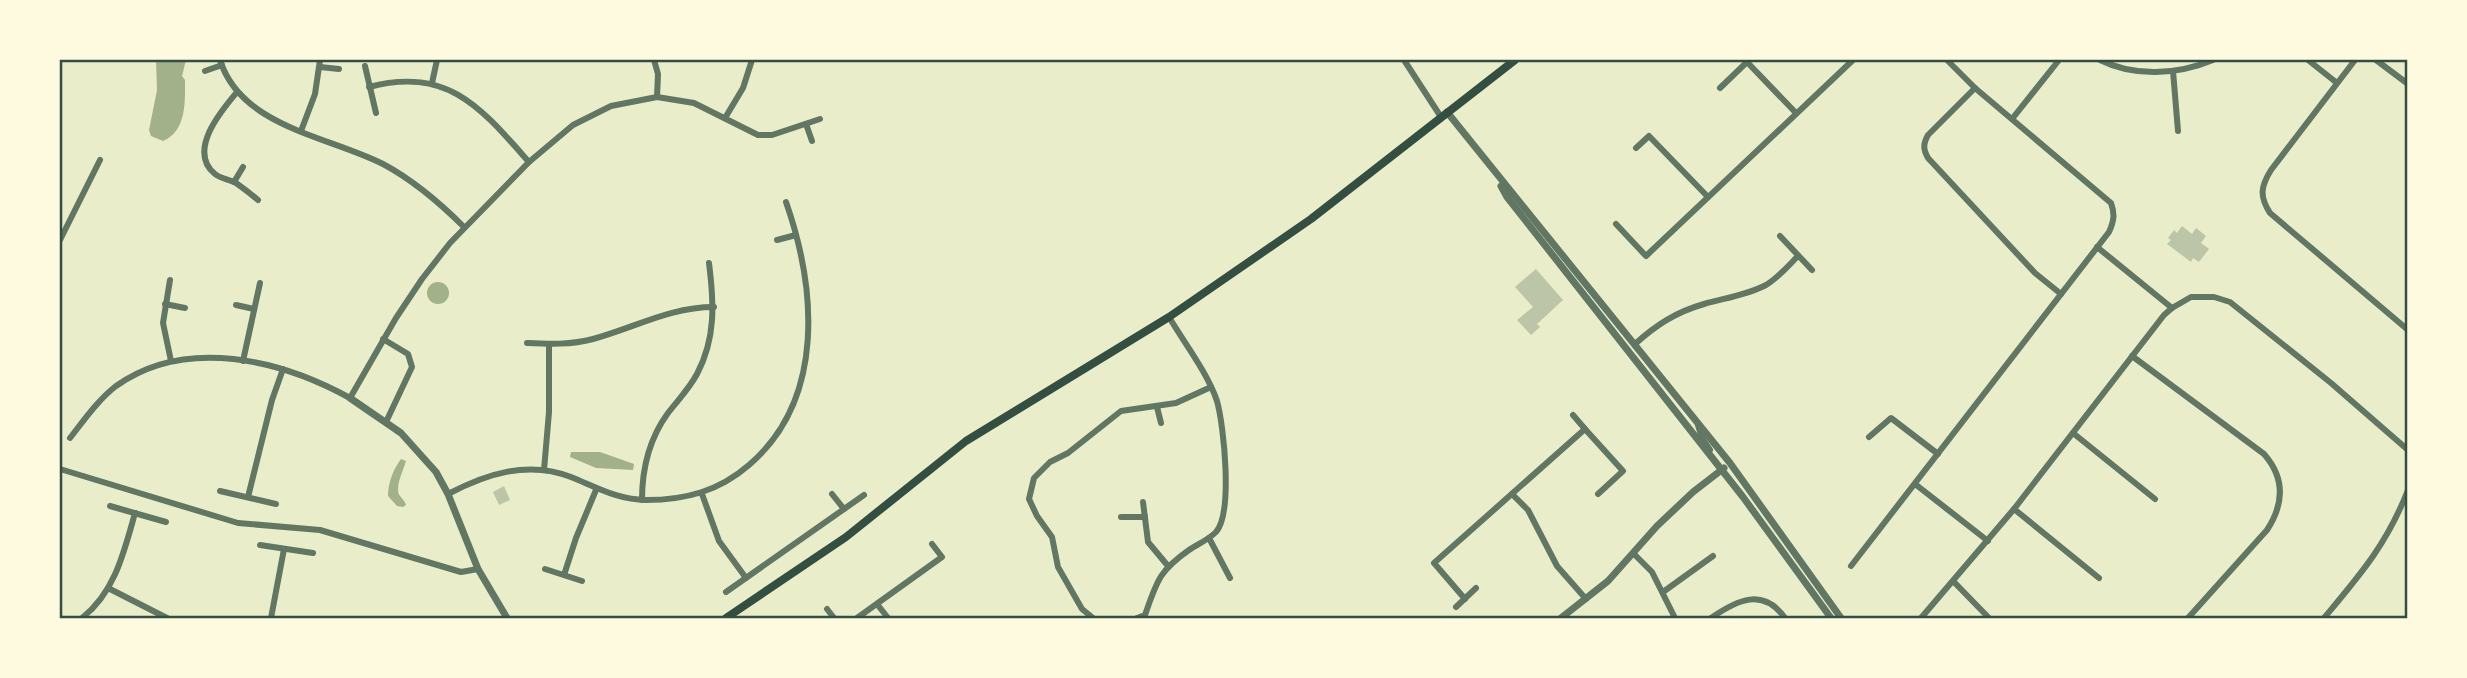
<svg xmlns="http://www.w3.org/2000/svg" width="2467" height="678" font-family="'Open Sans',sans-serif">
  <rect width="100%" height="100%" fill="#e9edc9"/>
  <g fill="#a3b18a">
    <path d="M156 60H186L182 76 185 80C185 101 187 131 163 141L151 136 149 130 157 90Z"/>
    <circle cx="438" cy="293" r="11"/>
    <path d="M571 452H600L634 464 633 470 596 468 570 457Z"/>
    <path d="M401 459 406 461C404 469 394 488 400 496 402 499 405 501 406 505L403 507 397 506 388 496C388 483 393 470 401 459Z"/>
  </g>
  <g fill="#bcc5a7">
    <path d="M2182 226 2192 234 2196 228 2206 236 2201 243 2209 249 2199 262 2193 258 2191 262 2167 244 2171 240 2168 238 2174 230 2177 233Z"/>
    <path d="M1536 269 1563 300 1537 324 1540 327 1531 335 1517 320 1533 307 1515 287Z"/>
    <path d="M504 486 510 500 499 505 493 492Z"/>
  </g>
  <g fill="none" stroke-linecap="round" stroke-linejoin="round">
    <g stroke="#617663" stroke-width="6">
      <path d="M220 60C241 127 328 136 383 164 413 180 440 203 464 227"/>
      <path d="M654 60 658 74 657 97"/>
      <path d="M1404 60 1441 117"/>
      <path d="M2100 60C2134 77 2177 75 2213 60"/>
      <path d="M2308 60 2337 83"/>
      <path d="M2355 60 2271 170C2261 186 2259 196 2270 213L2408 330"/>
      <path d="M2376 60 2408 84"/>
      <path d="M365 66 376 113"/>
      <path d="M320 67 339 69"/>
      <path d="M205 71 222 65"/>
      <path d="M2173 71 2178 131"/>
      <path d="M432 83 437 60"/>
      <path d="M369 87C448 66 481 108 529 162"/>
      <path d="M1720 88 1747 62 1796 113"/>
      <path d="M1975 88 1928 135C1923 144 1923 149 1928 158L2035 273 2061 294"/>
      <path d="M237 92C221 111 187 151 215 174 221 179 229 179 236 183 243 188 251 194 258 200"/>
      <path d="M725 118 743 88 752 60"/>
      <path d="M2012 119 2059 60"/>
      <path d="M806 124 812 141"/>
      <path d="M301 131 315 94 320 60"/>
      <path d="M1636 148 1649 136 1708 197"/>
      <path d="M234 182 243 167"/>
      <path d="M1616 224 1646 256 1853 60"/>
      <path d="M1780 236 1812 270"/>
      <path d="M60 240 100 160"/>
      <path d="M777 240 796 235"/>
      <path d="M2097 247 2172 308"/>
      <path d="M170 280 163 323 171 361"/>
      <path d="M165 304 185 308"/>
      <path d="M236 305 254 309"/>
      <path d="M383 339 408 354 412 367 386 422"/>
      <path d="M527 343C549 344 571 345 593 339 634 328 670 307 714 307"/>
      <path d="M1635 344C1656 325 1676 312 1704 304 1725 298 1747 295 1766 285 1778 278 1789 265 1798 256"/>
      <path d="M2132 356 2264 454C2285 478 2284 504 2267 530L2188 618"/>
      <path d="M243 361 260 283"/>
      <path d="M1157 407 1161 423"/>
      <path d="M1573 415 1585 429"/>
      <path d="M1698 425 1702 438 1710 450"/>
      <path d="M2073 433 2155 499"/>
      <path d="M1869 437 1891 418 1938 454"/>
      <path d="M70 438C84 420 98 400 116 386 186 336 281 360 350 398L396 318 422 279 450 243 529 162 573 125 611 106 657 97 694 103 758 135H772L820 119"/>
      <path d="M60 469 238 523 320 530 461 572 478 569"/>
      <path d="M544 470 549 412V344"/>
      <path d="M1915 484 1988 541"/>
      <path d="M220 491 276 504"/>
      <path d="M448 494C486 474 528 460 571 477 596 487 618 500 646 500 686 500 719 491 749 465 826 399 816 288 786 202"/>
      <path d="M702 494 719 541 746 578"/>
      <path d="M832 494 844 509"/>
      <path d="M1512 494 1528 510 1557 566 1586 599"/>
      <path d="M248 497 272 400 283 369"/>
      <path d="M642 500C642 469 649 439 668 413 678 400 689 389 697 374 716 338 714 303 709 263"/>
      <path d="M1143 502 1148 542 1168 566"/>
      <path d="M110 506 166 522"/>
      <path d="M2014 509 2099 578"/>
      <path d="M1121 517H1145"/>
      <path d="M1209 538 1230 578"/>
      <path d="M260 545 313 553"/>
      <path d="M1633 553 1652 572 1675 618"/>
      <path d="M1851 566 2109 232C2114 221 2115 214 2111 203L1975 88 1947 60"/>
      <path d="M545 569 582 581"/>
      <path d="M564 575 576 538 596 490"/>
      <path d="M1954 582 1989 618"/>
      <path d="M108 588 167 618"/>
      <path d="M726 592 864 495"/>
      <path d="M1663 592 1713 556"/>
      <path d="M1465 599 1434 563 1585 429 1623 471 1598 494"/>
      <path d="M877 604 888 618"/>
      <path d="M1456 607 1476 588"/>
      <path d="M827 609 834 618"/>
      <path d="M82 618C115 592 124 552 135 513"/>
      <path d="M271 618 284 549"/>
      <path d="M857 618 942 557 932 544"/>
      <path d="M1093 618 1082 609 1058 567 1052 537 1037 516 1029 499 1034 478 1050 462 1068 453 1121 411 1176 403 1211 387"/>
      <path d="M1137 618 1145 615C1157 581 1159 571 1189 550 1198 544 1208 540 1216 532 1233 513 1224 426 1217 401 1207 372 1185 344 1169 317"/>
      <path d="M1711 618C1737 600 1763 587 1785 618"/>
      <path d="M1921 618 2014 509 2164 315 2172 308 2191 297H2214L2230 302 2331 383 2408 450"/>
      <path d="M2324 618C2360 575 2387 544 2408 490"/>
    </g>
    <g stroke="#617663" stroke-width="7">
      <path d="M1447 112 1730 463 1841 618"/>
      <path d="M1501 186 1507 197 1743 497 1831 618"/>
      <path d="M350 398 401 433 436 472 448 494 478 569 507 618"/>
      <path d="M1561 618 1608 581 1657 526 1693 492 1724 468"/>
    </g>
    <path stroke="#344e41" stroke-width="8" d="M726 618 846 537 966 441 1169 317 1311 219 1515 60"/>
  </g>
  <rect width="2467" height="678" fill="none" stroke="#fefae0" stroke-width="122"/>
  <rect x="61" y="61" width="2345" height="556" fill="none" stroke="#344e41" stroke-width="2.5"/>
</svg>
